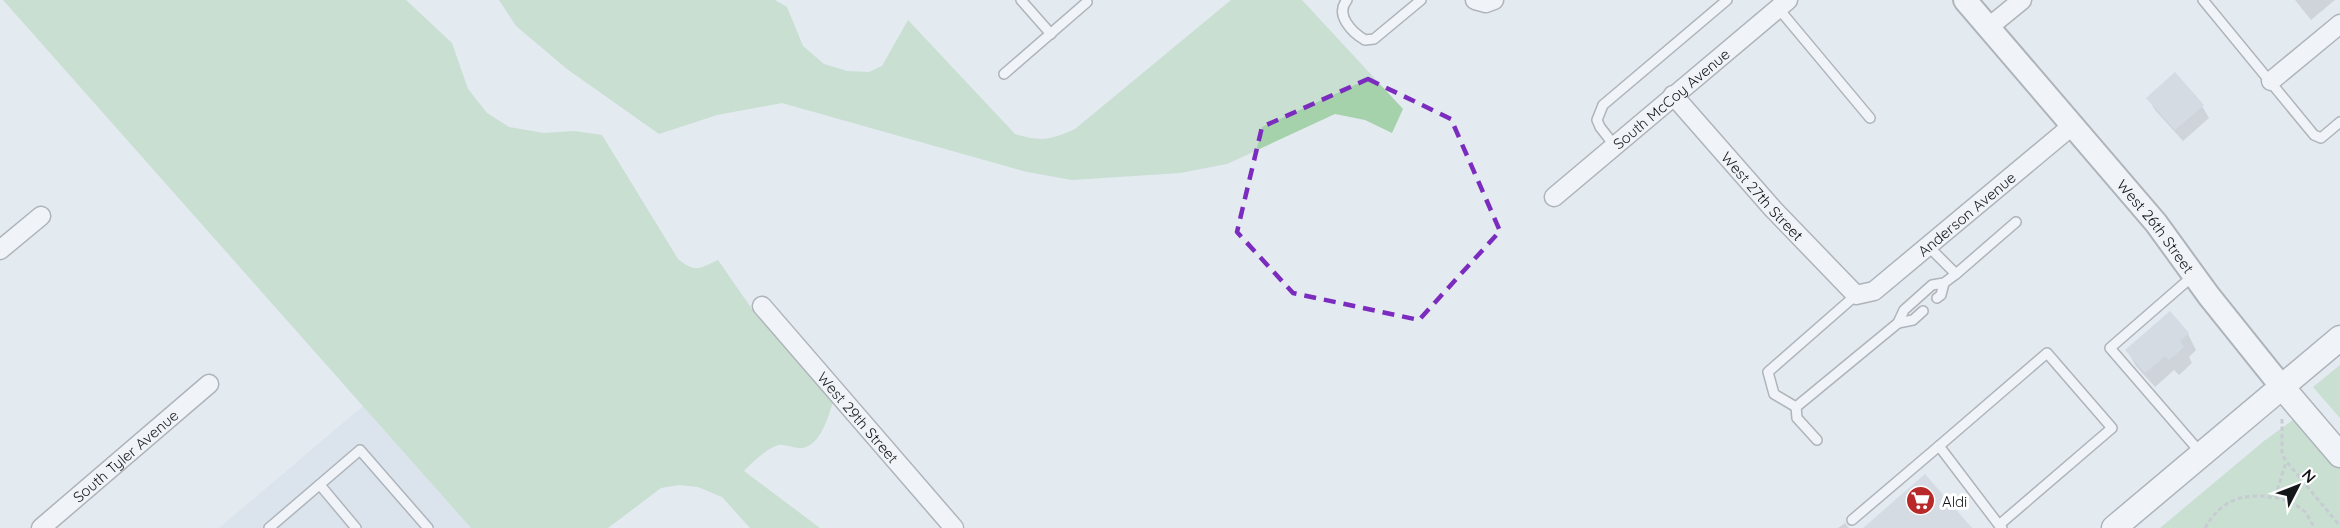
<svg xmlns="http://www.w3.org/2000/svg" width="2340" height="528" font-family="Quicksand,sans-serif">
  <rect width="100%" height="100%" fill="#e3eaf0"/>
  <path fill="#d0dee8" d="M363 406 471 528H219Z"/>
  <g fill="#a6d2ab">
    <path d="M3 0H406L452 43 468 89 487 113 509 127 544 133 574 131 602 135 678 259C695 273 699 269 718 260L754 312 833 402C828 417 821 445 802 448 795 449 786 444 778 445 766 449 753 462 744 471L820 528H750L722 497 698 487 679 485 661 488 608 528H471Z"/>
    <path d="M499 0H775L787 7 803 46 824 64 847 71 869 72 882 66 908 20 1015 134C1040 142 1051 140 1075 129L1231 0H1302L1403 109 1392 133 1365 120 1335 114 1227 164 1180 173 1072 180 1027 172 782 103 717 115 659 134 567 69 516 26Z"/>
    <path d="M2340 365V418L2313 387Z"/>
    <path d="M2304 412 2340 455V528H2160L2264 441Z"/>
  </g>
  <g fill="#0003">
    <path d="M2295 0H2335L2311 20Z"/>
    <path d="M2148 98 2202 106 2209 118 2183 141 2155 110Z"/>
    <path d="M2170 313 2188 334 2196 350 2189 357 2192 363 2179 375 2174 370 2155 387 2136 366 2127 350Z"/>
    <path d="M1845 523 1849 528H1838Z"/>
  </g>
  <g fill="#c4cbd0">
    <path d="M2175 72 2204 105 2175 130 2146 98Z"/>
    <path d="M2170 311 2189 333 2180 341 2184 347 2169 360 2165 356 2145 373 2125 350Z"/>
    <path d="M1925 474 1972 528H1863Z"/>
  </g>
  <g fill="none" stroke-linecap="round" stroke-linejoin="round">
    <defs>
      <g id="service">
        <path d="M1021 0 1051 34"/>
        <path d="M1347 0C1334 15 1353 33 1365 40L1374 39 1421 0"/>
        <path d="M2203 0 2314 135 2321 138 2340 122"/>
        <path d="M1778 8 1870 118"/>
        <path d="M1004 74 1087 2"/>
        <path d="M1614 145 1600 127 1597 120 1603 105 1727 0"/>
        <path d="M1956 274 2016 222"/>
        <path d="M2194 275 2110 348 2200 452"/>
        <path d="M1856 295 1768 372 1774 394 1796 407 1898 323 1904 310 1932 285 1944 283 1956 274 1928 246"/>
        <path d="M1937 298 1941 295 1944 283"/>
        <path d="M1898 323 1913 320 1923 311"/>
        <path d="M1796 407 1797 418 1817 440"/>
        <path d="M320 485 356 528"/>
        <path d="M1852 520 1939 446"/>
        <path d="M1999 525 2112 428 2047 353 1939 446 1999 525 2002 528"/>
        <path d="M269 528 360 450 428 528"/>
      </g>
      <g id="minor">
        <path d="M1475 0 1486 3 1494 0"/>
        <path d="M1989 27 2022 0"/>
        <path d="M2271 81 2340 24"/>
        <path id="s1" d="M1673 95 1773 209 1856 295 1874 291 2073 125"/>
        <path id="s2" d="M1554 197 1788 0"/>
        <path d="M0 250 41 216"/>
        <path id="s3" d="M762 306 954 528"/>
        <path id="s4" d="M41 528 209 384"/>
      </g>
      <g id="tertiary">
        <path id="s5" d="M1965 0 2156 223 2209 296 2282 387"/>
      </g>
      <g id="secondary">
        <path d="M2282 387 2340 455"/>
        <path d="M2114 528 2340 338"/>
      </g>
    </defs>
    <use href="#service" stroke="#6e7479" stroke-width="12"/>
    <use href="#minor" stroke="#6e7479" stroke-width="21"/>
    <use href="#tertiary" stroke="#6e7479" stroke-width="26"/>
    <use href="#secondary" stroke="#6e7479" stroke-width="27"/>
    <g stroke="#a3a9ae" stroke-width="3" stroke-dasharray="4.5 3" stroke-linecap="butt">
      <path d="M2282 419V454L2286 461 2340 526"/>
      <path d="M2275 497 2286 462"/>
      <path d="M2205 528C2221 499 2245 492 2276 498 2285 499 2298 505 2305 512 2309 517 2311 523 2315 528"/>
    </g>
    <use href="#service" stroke="#fff" stroke-width="9"/>
    <use href="#minor" stroke="#fff" stroke-width="18"/>
    <use href="#tertiary" stroke="#fff" stroke-width="22"/>
    <use href="#secondary" stroke="#fff" stroke-width="24"/>
  </g>
  <path d="M0 0H2340V528H0ZM1368 79 1451 119 1500 231 1419 320 1293 293 1237 232 1262 127Z" fill="#e3eaf0" fill-opacity=".55" fill-rule="evenodd"/>
  <path fill="none" stroke="#7b2cbf" stroke-width="4.5" stroke-dasharray="12 8" stroke-linejoin="round" d="M1368 79 1451 119 1500 231 1419 320 1293 293 1237 232 1262 127Z"/>
  <defs>
    <symbol id="supermarket-disc" viewBox="-11 -11 22 22"><circle r="9.5" fill="#b82929" stroke="#fff"/><path d="M-6-5.5h2.5l.6 2H6L4.5 2H-2.5L-4.4-4H-6ZM-1.5 3.2a1.3 1.3 0 1 0 .1 0ZM3 3.2a1.3 1.3 0 1 0 .1 0Z" fill="#fff"/></symbol>
  </defs>
  <g fill-rule="evenodd">
    <use href="#supermarket-disc" x="1904" y="484" width="33" height="33"/>
  </g>
  <g text-anchor="middle" dominant-baseline="central" stroke-width="6" stroke-linejoin="round" paint-order="stroke">
    <g font-size="15" fill="#141719" stroke="#fff">
      <text stroke="none"><textPath href="#s2" startOffset="153">South McCoy Avenue</textPath></text>
      <text stroke="none"><textPath href="#s1" startOffset="135">West 27th Street</textPath></text>
      <text stroke="none"><textPath href="#s1" startOffset="410">Anderson Avenue</textPath></text>
      <text stroke="none"><textPath href="#s5" startOffset="296">West 26th Street</textPath></text>
      <text stroke="none"><textPath href="#s3" startOffset="147">West 29th Street</textPath></text>
      <text stroke="none"><textPath href="#s4" startOffset="111">South Tyler Avenue</textPath></text>
    </g>
    <g font-size="15" fill="#141719" stroke="#fff" text-anchor="start">
      <text x="1942" y="501">Aldi</text>
    </g>
  </g>
  <g transform="translate(2298 486) rotate(48)" stroke="#ffffff" stroke-width="4.5" paint-order="stroke">
  <path d="M0-4.5L10 22L0 15L-10 22Z" fill="#141719"/>
  <text y="-9" font-size="16" font-weight="bold" text-anchor="middle" fill="#141719">N</text>
  </g>
</svg>
